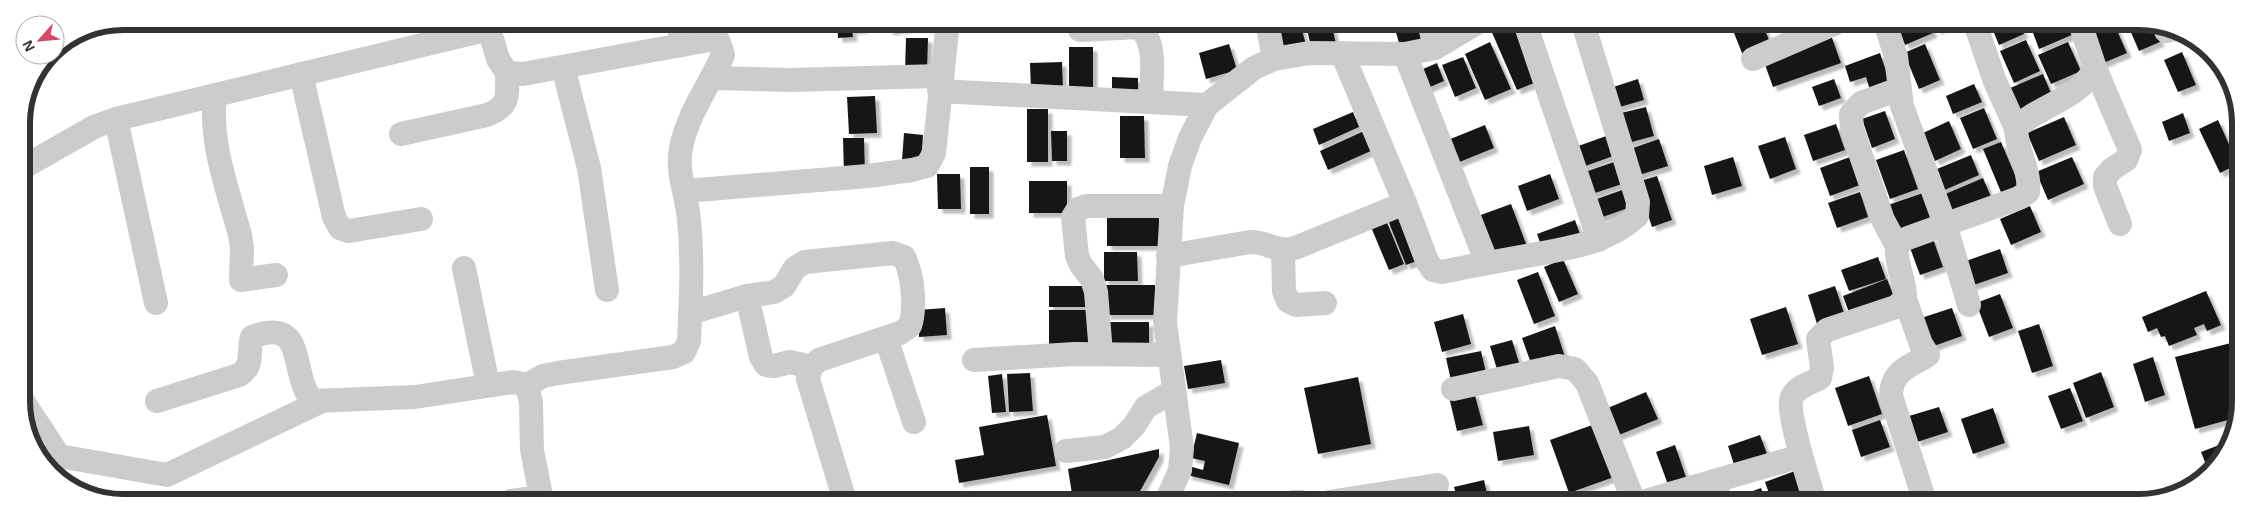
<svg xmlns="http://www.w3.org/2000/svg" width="2262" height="524" font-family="Helvetica,sans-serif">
  <defs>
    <filter id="shadow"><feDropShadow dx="4.5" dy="4.5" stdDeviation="1" flood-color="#0004"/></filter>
  </defs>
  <rect width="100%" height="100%" fill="#fff"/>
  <g fill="#191919" filter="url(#shadow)">
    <path d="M837 22H862L863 29 852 30 853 37 838 38Z"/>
    <path d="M887 22H908L909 28 889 31Z"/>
    <path d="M913 22H938L937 29 912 27Z"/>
    <path d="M1269 22H1294V23L1271 29Z"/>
    <path d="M1315 22H1331L1336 44 1312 51 1306 25Z"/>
    <path d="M1393 22H1417L1423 44 1401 50Z"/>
    <path d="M1503 23H1513L1539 81 1517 90 1490 28Z"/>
    <path d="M1730 23H1762L1772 47 1744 58Z"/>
    <path d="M1895 23H1928L1933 33 1905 45Z"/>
    <path d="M1934 23H1954L1937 30Z"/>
    <path d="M1990 23H2019L2024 34 1999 45Z"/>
    <path d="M2048 23H2069L2074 34 2039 49 2032 30Z"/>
    <path d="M2091 23H2108L2094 30Z"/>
    <path d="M2127 23H2152L2160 42 2139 51Z"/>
    <path d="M2115 26 2127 53 2101 64 2089 36Z"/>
    <path d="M1301 27 1307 48 1281 55 1276 34Z"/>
    <path d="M1831 35 1841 63 1773 87 1763 59Z"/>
    <path d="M906 38H928L927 71 905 70Z"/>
    <path d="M2026 40 2040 71 2014 83 2000 51Z"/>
    <path d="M1490 42 1511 89 1485 100 1465 54Z"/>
    <path d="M2068 42 2081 71 2051 84 2038 55Z"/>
    <path d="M1229 44 1237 70 1206 79 1199 53Z"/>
    <path d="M1925 44 1940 80 1919 89 1904 53Z"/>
    <rect x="1069" y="47" width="24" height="48"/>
    <path d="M2182 52 2196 85 2178 92 2164 60Z"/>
    <path d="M1880 53 1890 83 1870 90 1866 77 1850 82 1845 66Z"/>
    <path d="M1463 57 1476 88 1455 97 1442 65Z"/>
    <path d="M1062 62 1063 90 1031 91 1030 63Z"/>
    <path d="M1437 63 1444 81 1423 90 1416 72Z"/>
    <path d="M2043 74 2054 100 2019 115 2008 89Z"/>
    <path d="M1112 77 1138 78V97H1112Z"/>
    <path d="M1638 79 1644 100 1616 108 1610 88Z"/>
    <path d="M1834 79 1841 98 1819 106 1812 87Z"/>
    <path d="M1974 84 1982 102 1953 114 1946 96Z"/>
    <path d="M2231 90 2239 103V115H2238Z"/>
    <path d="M875 96 877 133 849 134 847 97Z"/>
    <path d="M1646 107 1654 136 1624 144 1617 114Z"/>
    <path d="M1984 108 1997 139 1973 149 1960 118Z"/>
    <rect x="1027" y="109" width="21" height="53"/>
    <path d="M1885 111 1895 139 1872 148 1862 119Z"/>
    <path d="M1353 112 1359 127 1319 145 1313 129Z"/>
    <path d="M2183 113 2190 133 2169 141 2162 122Z"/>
    <path d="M1120 116H1144L1145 158H1120Z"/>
    <path d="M2064 117 2076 145 2039 161 2027 133Z"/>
    <path d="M2218 120 2238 164 2220 173 2199 129Z"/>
    <path d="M1949 121 1961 149 1935 161 1923 133Z"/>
    <path d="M1836 124 1845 150 1813 161 1804 135Z"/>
    <path d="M1485 125 1494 148 1452 165 1443 142Z"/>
    <path d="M1051 131H1067V161H1052Z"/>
    <path d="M1364 131 1373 150 1328 170 1320 151Z"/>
    <path d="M904 133 923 135 921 162 902 160Z"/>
    <path d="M1609 135 1616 155 1577 169 1570 149Z"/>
    <path d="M1785 137 1796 169 1770 179 1758 146Z"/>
    <path d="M843 138H864L865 175 844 176Z"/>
    <path d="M1659 139 1668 166 1636 176 1627 150Z"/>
    <path d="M2001 142 2021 189 2003 197 1983 149Z"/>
    <path d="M1904 150 1918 189 1890 199 1876 160Z"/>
    <path d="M1971 155 1979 175 1940 192 1932 171Z"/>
    <path d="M1733 157 1742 186 1712 195 1704 166Z"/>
    <path d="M1850 157 1860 185 1830 196 1820 168Z"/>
    <path d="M2072 157 2084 184 2048 200 2036 172Z"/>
    <path d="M1617 161 1625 183 1586 196 1579 174Z"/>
    <rect x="970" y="167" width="19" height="47"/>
    <path d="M937 174H960L961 209H938Z"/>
    <path d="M1550 174 1559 199 1527 211 1518 186Z"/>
    <path d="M1657 176 1672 220 1652 227 1637 182Z"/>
    <path d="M1983 178 1992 199 1952 217 1943 195Z"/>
    <rect x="1029" y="181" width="38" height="32"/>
    <path d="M1625 189 1631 207 1597 219 1591 201Z"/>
    <path d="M1860 192 1868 217 1837 228 1828 203Z"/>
    <path d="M1923 193 1934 223 1899 236 1888 205Z"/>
    <path d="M1511 204 1528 249 1495 261 1478 216Z"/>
    <path d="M2030 206 2041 232 2011 245 2000 219Z"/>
    <path d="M1403 212 1422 259 1406 265 1387 218Z"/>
    <rect x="1107" y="213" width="52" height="33"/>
    <path d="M1386 220 1404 264 1389 270 1371 227Z"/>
    <path d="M1575 220 1581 237 1543 251 1537 234Z"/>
    <path d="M1932 236 1943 267 1920 275 1909 245Z"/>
    <path d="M2000 249 2008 273 1971 286 1963 262Z"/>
    <path d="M1104 252H1137L1138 281H1104Z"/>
    <path d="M1878 257 1886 279 1849 291 1841 270Z"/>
    <path d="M1563 259 1578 294 1559 302 1544 267Z"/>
    <path d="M1538 272 1555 316 1534 324 1517 280Z"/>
    <path d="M1887 279 1896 302 1851 318 1843 296Z"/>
    <rect x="1106" y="285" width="49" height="30"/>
    <rect x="1049" y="286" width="38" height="21"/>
    <path d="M1835 286 1846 319 1818 327 1808 295Z"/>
    <path d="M2206 291 2221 325 2207 331 2204 324 2194 328 2197 335 2169 346 2165 336 2161 337 2157 328 2148 332 2142 317Z"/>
    <path d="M2000 294 2013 328 1989 337 1976 303Z"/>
    <path d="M1786 307 1798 344 1762 355 1750 319Z"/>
    <path d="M945 308 947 335 919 337 918 310Z"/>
    <path d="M1952 308 1962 336 1931 347 1921 318Z"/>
    <rect x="1049" y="310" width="42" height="39"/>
    <path d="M1463 314 1471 344 1442 352 1434 322Z"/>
    <rect x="1108" y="322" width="41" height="28"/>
    <path d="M2039 324 2053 366 2032 373 2018 331Z"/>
    <path d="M1555 326 1565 357 1533 369 1522 338Z"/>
    <path d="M1512 340 1521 369 1499 376 1490 346Z"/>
    <path d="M2239 341V417L2195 429 2175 357Z"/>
    <path d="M1481 351 1487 377 1452 385 1446 358Z"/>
    <path d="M2153 357 2165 395 2145 402 2133 364Z"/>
    <path d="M1221 360 1225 383 1188 389 1184 366Z"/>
    <path d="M2101 372 2114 407 2086 418 2073 383Z"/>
    <path d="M1030 373 1033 411 1009 412 1007 374Z"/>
    <path d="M1002 374 1006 412 992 413 988 376Z"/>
    <path d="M1869 376 1882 414 1848 426 1835 388Z"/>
    <path d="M1358 377 1371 444 1318 454 1304 388Z"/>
    <path d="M2070 388 2083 421 2061 429 2048 396Z"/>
    <path d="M1474 392 1483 425 1457 431 1449 397Z"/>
    <path d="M1646 392 1658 419 1614 437 1603 410Z"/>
    <path d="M1939 407 1948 432 1917 442 1909 416Z"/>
    <path d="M1993 408 2005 443 1973 454 1961 419Z"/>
    <path d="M1047 415 1056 466 959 483 955 460 984 455 979 427Z"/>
    <path d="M1880 420 1890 447 1861 457 1852 430Z"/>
    <path d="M1595 424 1614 477 1569 493 1550 440Z"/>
    <path d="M1529 426 1534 455 1498 461 1493 432Z"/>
    <path d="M1197 433 1239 443 1229 485 1187 475 1189 466 1203 470 1205 461 1191 458Z"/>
    <path d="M1760 435 1770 462 1737 474 1728 446Z"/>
    <path d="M2227 442 2209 472 2201 452Z"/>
    <path d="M1675 445 1688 483 1670 490 1656 452Z"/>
    <path d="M1159 449V457L1139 493 1138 502H1087L1086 492 1072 494 1068 469Z"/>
    <path d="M1795 471 1806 502H1772L1765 482Z"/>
    <path d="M1484 480 1489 502H1458L1454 487Z"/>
    <path d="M1761 488 1766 502H1732L1731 499Z"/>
    <path d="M1540 495 1543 502H1519Z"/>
    <path d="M1907 497 1909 502H1893Z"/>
  </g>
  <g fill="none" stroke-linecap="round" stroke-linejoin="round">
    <g stroke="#ccc" stroke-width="24">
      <path d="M487 22 498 59 507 73 523 74 709 40 719 42 723 55C709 86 687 115 681 148 676 173 687 195 689 220 693 260 691 301 689 341L684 352 673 357 558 373 543 376 527 385"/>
      <path d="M679 22 682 45"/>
      <path d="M1267 22 1274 59"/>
      <path d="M1429 22 1435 48"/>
      <path d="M1525 23 1599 240"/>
      <path d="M1885 23 1896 56 1902 106 1945 224 1969 305"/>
      <path d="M1975 23 1994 79 2016 128"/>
      <path d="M1080 30 1139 27C1158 43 1151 77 1151 100"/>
      <path d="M2166 31 2171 30"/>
      <path d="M1342 53 1405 203 1427 261 1433 270 1442 272C1470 266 1498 261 1526 256 1565 249 1607 244 1637 216L1638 202 1583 23"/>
      <path d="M1405 54 1487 263"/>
      <path d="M1753 59 1836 23"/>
      <path d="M563 67 589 168 607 290"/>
      <path d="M2095 68 2130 150 2126 160 2112 169 2105 177V186L2120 224"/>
      <path d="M301 74 334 217 340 228 349 231 421 219"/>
      <path d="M713 78 789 80 941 76"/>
      <path d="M939 91 1207 105"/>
      <path d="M215 95C209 142 228 190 240 235L242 248 241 280 276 275"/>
      <path d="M116 119 156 303"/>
      <path d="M401 134 487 115C511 105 507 96 507 73"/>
      <path d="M22 168 94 127 116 119 489 29"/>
      <path d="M685 191 868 176 912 170 927 166 934 153 948 22"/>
      <path d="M1897 246 1883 220 1852 129 1851 114 1861 103 1899 89"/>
      <path d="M1283 251 1284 291 1288 301 1296 305 1325 303"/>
      <path d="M1168 256 1250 242C1269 242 1276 253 1295 248L1405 203"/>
      <path d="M464 268 488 385"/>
      <path d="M747 296 761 357 766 365 774 366 790 362 811 367"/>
      <path d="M1905 299 1921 344 1928 355C1909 367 1891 371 1891 396L1925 502"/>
      <path d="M690 313 747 296 774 292 784 286 795 268 805 262 893 253 904 257C913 275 916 307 910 326L900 333 819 360 811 367 808 379 845 501"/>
      <path d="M886 338 914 422"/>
      <path d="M1101 353 1096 292 1092 279 1081 265 1077 256 1073 217 1078 209 1087 206H1172"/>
      <path d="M974 360 1075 354 1168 355"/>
      <path d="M1453 389 1559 366 1575 369 1587 383 1634 502"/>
      <path d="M23 401 59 456 167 475 320 402"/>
      <path d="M157 401 239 375C255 365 247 353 252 337 308 316 289 372 312 401L415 397 513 382 527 385 531 403 532 450 542 501"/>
      <path d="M1066 451 1105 447 1122 438 1134 426 1146 407 1174 391"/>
      <path d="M1714 481 1721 502"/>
      <path d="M511 501 541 497"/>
      <path d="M1166 502 1180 470 1182 448 1165 322 1172 206 1180 166 1190 138 1207 105 1254 68 1274 59 1309 53 1405 54 1435 48 1477 23"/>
      <path d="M1293 502H1301"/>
      <path d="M1329 502 1437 485"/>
      <path d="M1642 502 1801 456"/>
      <path d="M1815 502C1810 485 1785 409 1792 397 1797 386 1811 383 1820 378L1822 368 1818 339 1827 330 1896 307 1905 299C1906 281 1895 265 1897 246L1905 239 2019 198 2028 192C2031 170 2016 151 2016 128 2039 105 2080 99 2095 68L2080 23"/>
    </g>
  </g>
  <path d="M0 0H2262V524H0ZM123 30H2139A93 93 0 0 1 2232 123V401A93 93 0 0 1 2139 494H123A93 93 0 0 1 30 401V123A93 93 0 0 1 123 30Z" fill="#fff" fill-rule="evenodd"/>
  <path fill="none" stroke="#323232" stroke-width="6" d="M123 30H2139A93 93 0 0 1 2232 123V401A93 93 0 0 1 2139 494H123A93 93 0 0 1 30 401V123A93 93 0 0 1 123 30Z"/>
  <g transform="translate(40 40) rotate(243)"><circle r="24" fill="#ffffff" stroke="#adadad"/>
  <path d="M0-4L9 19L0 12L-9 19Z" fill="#d24a67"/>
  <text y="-8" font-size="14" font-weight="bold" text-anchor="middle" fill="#323232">N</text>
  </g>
</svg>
